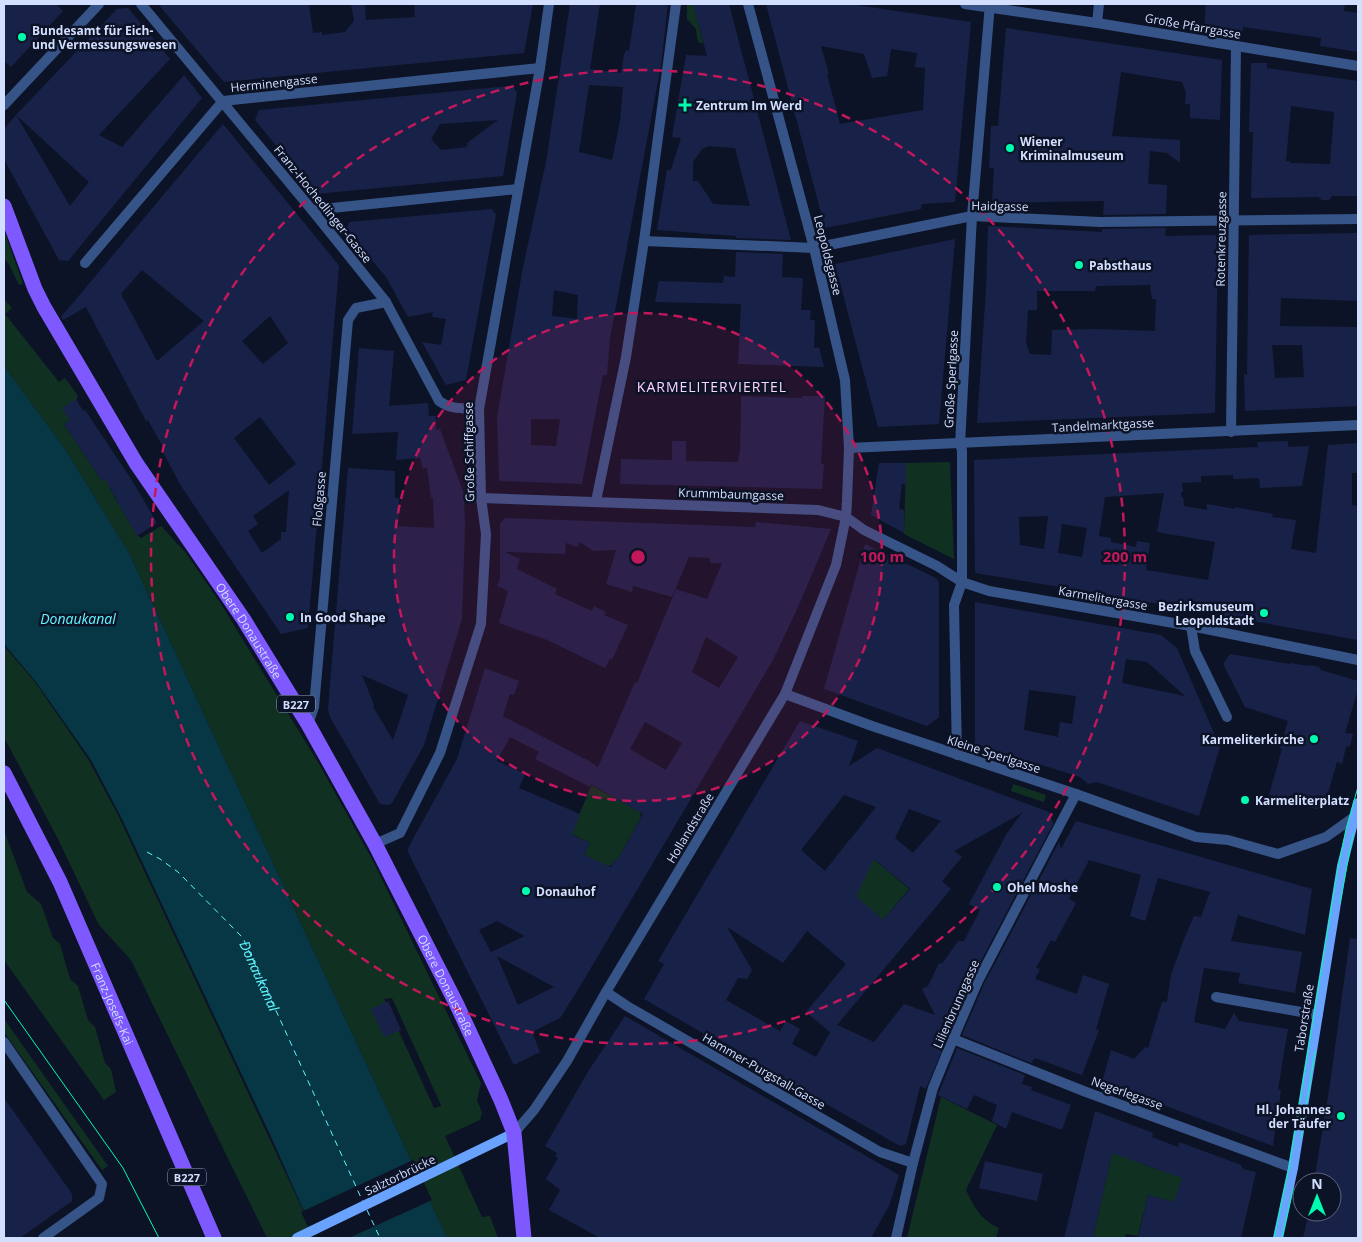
<svg xmlns="http://www.w3.org/2000/svg" width="1362" height="1242" font-family="'Open Sans',sans-serif">
  <rect width="100%" height="100%" fill="#0d1326"/>
  <g fill="#103022" fill-rule="evenodd">
    <path d="M687 4H698L694 6 703 43H699L697 38 696 29 687 19Z"/>
    <path d="M4 230 23 284 19 285 9 264 4 259Z"/>
    <path d="M4 299 12 308 5 314 59 382 65 378 78 396 70 420 64 424 102 481 110 475V489L137 535 141 538 161 526 186 553 221 604 319 764 373 861 481 1083 477 1100 482 1113 480 1120 445 1136 482 1217 490 1216 498 1238H447L129 553 65 449 4 366ZM392 998 441 1105V1106L434 1108 384 999Z"/>
    <path d="M950 462 954 559 904 534 906 463Z"/>
    <path d="M4 646 35 682 88 759 118 815 316 1238H267L131 960 99 925 58 839 4 737Z"/>
    <path d="M595 777 593 786 640 812 641 817 618 859H616L612 865 608 866 584 855 590 843 571 834Z"/>
    <path d="M1013 784 1046 795 1044 802 1011 791Z"/>
    <path d="M4 830 27 892 41 904 53 938 60 944 70 979 78 986 88 1020 95 1027 105 1063 111 1069 116 1092 104 1100 4 960Z"/>
    <path d="M850 839 909 889 883 920 825 871Z"/>
    <path d="M4 1019 108 1166 102 1170 4 1032Z"/>
    <path d="M941 1097 997 1125 966 1190C974 1207 981 1220 999 1228L996 1238H907Z"/>
    <path d="M1110 1146C1137 1162 1152 1171 1184 1174L1174 1202 1148 1195 1138 1236 1126 1234 1125 1238H1093L1111 1158 1107 1157Z"/>
  </g>
  <path fill="#073745" d="M4 366 65 449 129 553 447 1238H316L272 1139 122 819 91 760 36 682 4 644Z"/>
  <path fill="#0d1326" d="M413 1160 432 1200 349 1238H313L301 1212Z"/>
  <g fill="none" stroke-linecap="round" stroke-linejoin="round">
    <g stroke="#60f6ff" stroke-width="1" stroke-dasharray="6 5" stroke-linecap="butt">
      <path id="s1" d="M147 852 160 859 178 872 243 938 363 1202"/>
      <path d="M367 1210 380 1238"/>
    </g>
  </g>
  <g fill="#182248" fill-rule="evenodd">
    <path d="M4 4H56L63 11 11 67 4 61Z"/>
    <path d="M158 4H309L313 33 322 32V35L345 32 354 21 351 4H365L366 20 415 17 414 4H533L524 53 224 82Z"/>
    <path d="M570 4H600L590 69 621 73 624 55 626 50 629 51 636 4H668L661 65 610 338 607 375H603L582 484 499 481 497 417 523 267 546 162ZM589 85 623 87 620 121 612 160 579 152ZM554 290 578 295 577 319 552 316ZM531 419H560L556 446 531 445Z"/>
    <path d="M693 4H729L791 240 736 238V236L657 230 667 170H671L681 138 672 137 686 55 707 56ZM709 146 735 148 750 206 713 204 698 181H693V162L702 149Z"/>
    <path d="M766 4H849L971 22 955 202 922 204 921 209 825 228ZM821 46 864 54 872 78 887 76 891 49 917 53 915 67 925 68 923 110 840 124 827 74H829Z"/>
    <path d="M1206 4H1345L1344 11 1358 13V52L1320 46 1321 38 1243 27 1242 35 1204 29Z"/>
    <path d="M128 8 170 59 99 135 122 147 184 75 202 98 68 261 59 260 4 159V129L16 115 70 206 89 182 16 115 117 9Z"/>
    <path d="M1006 28 1222 60 1220 120 1190 118V104H1185L1186 93 1182 82 1121 72 1112 136 1180 140V163L1167 153 1150 151 1148 184 1167 185 1166 214 1103 215 1104 201 992 203 994 168H989L991 126H998Z"/>
    <path d="M1251 63H1267V68L1358 81V196H1332L1329 200H1322L1318 197 1251 198 1253 132H1249ZM1291 106 1334 112 1330 164 1290 163V161H1286Z"/>
    <path d="M509 86 513 87 517 93 503 176 316 194 255 120 259 110ZM498 120 467 143V147L441 150 431 139 440 124Z"/>
    <path d="M223 124 337 263 339 267 308 628 281 634 181 486 162 450 164 449 148 420 146 421 86 307 63 320 61 317ZM142 270 204 321 157 361 121 294ZM270 316 288 343 263 364 242 341ZM260 417 296 464 269 485 234 438ZM289 490 286 532H281V539L262 553 248 531 258 524 253 516Z"/>
    <path d="M492 209 496 215 466 380 446 385 422 342 441 345 446 319 432 317 433 312 408 317 386 277 346 230 349 222Z"/>
    <path d="M988 226 1102 232V229L1166 228 1165 236 1215 235 1218 240 1215 413 977 423 986 289ZM1150 285 1152 299H1156L1155 331 1096 329 1052 330 1051 355 1030 354 1026 343 1028 310H1037V291H1095L1096 286Z"/>
    <path d="M1358 233V301L1281 298 1280 326 1358 327V406L1245 411 1244 374 1247 375 1249 235ZM1272 345H1302L1304 377 1275 378Z"/>
    <path d="M955 239 939 424 878 427 835 264Z"/>
    <path d="M736 252 783 254 782 277 803 278 801 310H811L810 320H815L814 348 819 347 824 367 738 364 741 304 655 302 659 281 723 283 724 276 735 277Z"/>
    <path d="M359 348 394 351 389 406 428 403 429 416H436V430L440 429 464 494 465 528 462 619 424 745 392 803 389 805 380 804 330 717 328 709 348 468 395 471V498H399L398 526 434 528 433 498H431L427 467 423 469 420 458 396 460 398 432 352 434ZM362 675 408 695 393 740 373 707 374 705Z"/>
    <path d="M741 396 802 398V396H825L821 464H824L822 489 620 484 621 459 672 460V441H686V461L738 462 740 450Z"/>
    <path d="M76 399 83 411 85 410 133 482 157 523 137 536 105 479 102 481 64 424 70 420 62 408Z"/>
    <path d="M1288 441V447L1309 446 1302 486 1260 488 1259 478 1233 479V475L1201 476V482L1182 483 1183 492H1181V497H1183L1184 506 1207 510V504L1235 509V507L1273 514 1272 517 1296 520 1291 549 1316 553 1328 445 1358 443V473H1352V505L1358 506V640L1091 592 975 573 974 460 1258 447 1257 442ZM1164 493 1157 532 1215 542 1208 580 1146 570 1150 543 1137 541 1136 547 1111 542V538L1099 536 1105 497ZM1048 516 1044 549 1020 545 1019 517ZM1062 524 1087 528 1082 557 1058 553Z"/>
    <path d="M879 463H906V485L902 484 899 509 904 510V533L871 515Z"/>
    <path d="M505 518 755 527 756 522 831 529 799 605 773 660 579 988 560 1018 532 1032 540 1052 514 1065 408 852V848L457 759 485 668 519 681 514 695 510 694 503 716 589 761 598 767 635 682 637 683 676 589 707 599 722 563H710V558L689 557 672 597 633 586 632 592 606 584 616 550 593 551 580 542 577 547 566 543 565 554 505 552 520 559 517 569 557 589 555 594 592 611 594 606 606 612 604 615 628 625 612 660 610 659 605 668 547 640 499 623 508 591 497 586 500 579V523ZM706 637 738 657 719 688 692 672ZM645 722 682 743 666 770 630 749ZM510 737 539 752 535 759 590 787 591 784 643 814 618 859H616L611 867 584 855 590 843 572 835 580 814 519 788 525 774 497 761ZM497 921 525 936 491 952 479 930ZM497 956 554 987 518 1005Z"/>
    <path d="M865 544 936 578 939 583V717L927 726 824 689Z"/>
    <path d="M975 602 1161 635 1177 648 1220 747 1199 816 1097 782 1088 784 1080 777 975 744ZM1126 659 1147 662 1185 696 1122 683ZM1029 690 1076 696 1072 724 1060 722 1058 737 1024 730Z"/>
    <path d="M1230 654 1290 664 1291 663 1308 666 1310 665 1319 667 1321 670 1358 681V689L1345 733 1353 734 1350 746 1346 747 1342 764 1337 762 1323 811 1269 795 1282 749 1280 748 1288 721 1245 707 1223 664Z"/>
    <path d="M800 721 858 741 849 766 877 748 1049 812 1053 824 972 978 926 1089 920 1086 906 1144 900 1146 760 1066 761 1064 707 1032 706 1035 644 999 664 964 658 961ZM844 795 876 807 825 871 801 850ZM909 809 941 821 913 853 895 838ZM1022 813 1007 833 969 904 980 910 964 941H958L942 964 939 963 928 986 922 989 935 1015 904 1004 874 1042 837 1025 951 889 942 881 962 857 954 851ZM874 859 910 889 883 920 856 896ZM727 927 783 963 807 931 846 964 806 1012 830 1032 831 1031 816 1057 792 1044 800 1029 786 1021 780 1031 726 1000 738 978 747 979 752 970Z"/>
    <path d="M1076 821 1312 889 1305 935 1238 915 1231 941 1302 952 1295 993 1238 983 1240 973 1204 968 1194 1022 1225 1029 1234 1013 1239 1021 1288 1029 1278 1089 1281 1091 1273 1146 1102 1082 1111 1050 1134 1059 1145 1047 1148 1048 1162 1002H1167L1171 975 1182 944 1194 916 1201 917 1210 892 1158 878 1145 921 1130 916 1141 875 1089 860 1069 899 1076 903 1055 942 1051 940 1036 968 1040 969 1035 979 1077 994 1083 975 1109 984 1096 1029 1099 1030 1082 1075 1035 1058 1031 1063 962 1035 984 984 1059 842 1061 849Z"/>
    <path d="M1350 938 1358 939V1238H1303L1309 1212H1332V1182H1314L1330 1084Z"/>
    <path d="M388 1001 401 1030 384 1037 371 1009Z"/>
    <path d="M625 1016 899 1175 889 1206 871 1238H600L549 1210 560 1190 546 1179 558 1158 555 1156 557 1153 545 1146 589 1070Z"/>
    <path d="M957 1048 1025 1075 1022 1084 1032 1087 1031 1090 1071 1105 1062 1130 1012 1112 1006 1129 992 1121 997 1105 974 1095 967 1109 938 1095Z"/>
    <path d="M4 1098 72 1194V1201L20 1238H4Z"/>
    <path d="M1095 1111 1153 1133 1152 1137 1178 1147 1179 1142 1241 1165 1243 1169 1256 1172 1241 1238H1138L1148 1195 1174 1202 1182 1178 1112 1153 1093 1238H1064Z"/>
    <path d="M985 1161 1043 1174 1037 1201 979 1188Z"/>
  </g>
  <g fill="none" stroke-linecap="round" stroke-linejoin="round">
    <g stroke="#365487" stroke-width="10">
      <path d="M141 4 312 210 386 302 439 401C451 410 465 408 479 409"/>
      <path d="M965 4 1097 23 1358 66"/>
      <path d="M1097 23 1099 4"/>
      <path d="M4 105 99 4"/>
      <path d="M312 210 518 189"/>
      <path d="M644 241 814 248 972 216 1100 222 1358 219"/>
      <path d="M85 263 223 101 540 68"/>
      <path d="M1231 432 1236 46"/>
      <path d="M849 448 1358 425"/>
      <path d="M481 498 818 510 846 517 864 530 937 566 962 582 989 591 1191 626 1358 660"/>
      <path d="M596 501 626 357 644 241 676 4"/>
      <path d="M1191 626 1195 651 1227 717"/>
      <path d="M785 694 872 726 1076 794 1196 837 1228 840 1278 854 1326 837 1354 817 1358 816"/>
      <path d="M308 724 314 707 348 320 356 308 386 302"/>
      <path d="M957 755 954 605 962 582V450L960 445 972 216 990 4"/>
      <path d="M375 844 400 833 440 753 481 624 486 534 481 498 479 409 540 68 549 4"/>
      <path d="M606 992 627 1006 880 1152 913 1163"/>
      <path d="M1216 997 1318 1015"/>
      <path d="M953 1039 1086 1092 1293 1168"/>
      <path d="M4 1042 102 1184 99 1198 43 1238"/>
      <path d="M514 1133 534 1110 567 1061 606 992 785 694 836 565 846 517 847 501 849 448 845 380 814 248 748 4"/>
      <path d="M896 1238 913 1163 933 1088 953 1039 978 981 1076 794"/>
    </g>
    <g stroke="#69a2ff" stroke-width="10">
      <path d="M297 1238 514 1133"/>
      <path d="M1278 1238 1293 1168 1342 866 1358 803"/>
    </g>
    <g stroke="#7d59ff" stroke-width="15">
      <path id="s2" d="M4 206 35 289 44 307 136 463 244 620 285 687 308 724 375 844 457 1005 501 1100 514 1133 524 1238"/>
      <path id="s3" d="M4 773 60 882 214 1238"/>
    </g>
    <g stroke="#00fdaf" stroke-width="1">
      <path d="M1340 903 1353 834"/>
      <path d="M4 1000 123 1168 159 1238"/>
      <path d="M1301 1138 1315 1051"/>
      <path d="M1274 1238 1289 1167 1337 873 1346 829 1358 787"/>
      <path d="M1282 1238 1293 1189"/>
    </g>
  </g>
  <circle cx="638" cy="557" r="244" fill="#c2185b" fill-opacity=".12"/>
  <g fill="none" stroke="#c2185b" stroke-width="2.5" stroke-dasharray="9 6">
    <circle cx="638" cy="557" r="244"/>
    <circle cx="638" cy="557" r="487"/>
  </g>
  <g fill="#00fdaf" stroke="#0d1326" stroke-width="2">
    <circle cx="22" cy="37" r="5"/>
    <path d="M682.5 97.5h5v5h5v5h-5v5h-5v-5h-5v-5h5z"/>
    <circle cx="1010" cy="148" r="5"/>
    <circle cx="1079" cy="265" r="5"/>
    <circle cx="1264" cy="613" r="5"/>
    <circle cx="290" cy="617" r="5"/>
    <circle cx="1314" cy="739" r="5"/>
    <circle cx="1245" cy="800" r="5"/>
    <circle cx="997" cy="887" r="5"/>
    <circle cx="526" cy="891" r="5"/>
    <circle cx="1341" cy="1116" r="5"/>
  </g>
  <g text-anchor="middle" dominant-baseline="central" stroke-width="5" stroke-linejoin="round" paint-order="stroke">
    <g fill="#0d1326" stroke="#97a2be" stroke-width="1">
      <rect x="277" y="695.5" width="38" height="17" rx="4"/>
      <rect x="168" y="1168.5" width="38" height="17" rx="4"/>
    </g>
    <g font-size="11" font-weight="bold" fill="#d2dfff">
      <text x="296" y="704">B227</text>
      <text x="187" y="1177">B227</text>
    </g>
    <g font-size="12" fill="#d2dfff" stroke="#0d1326">
      <text transform="translate(1193 26) rotate(10)">Große Pfarrgasse</text>
      <text transform="translate(274 83) rotate(-6)">Herminengasse</text>
      <text transform="translate(323 204) rotate(51)">Franz-Hochedlinger-Gasse</text>
      <text transform="translate(1000 206) rotate(1)">Haidgasse</text>
      <text transform="translate(1221 239) rotate(-89)">Rotenkreuzgasse</text>
      <text transform="translate(828 255) rotate(76)">Leopoldsgasse</text>
      <text transform="translate(951 379) rotate(-87)">Große Sperlgasse</text>
      <text transform="translate(1103 425) rotate(-3)">Tandelmarktgasse</text>
      <text transform="translate(469 452) rotate(-91)">Große Schiffgasse</text>
      <text transform="translate(731 494) rotate(2)">Krummbaumgasse</text>
      <text transform="translate(319 499) rotate(-85)">Floßgasse</text>
      <text transform="translate(1103 598) rotate(10)">Karmelitergasse</text>
      <text stroke="none"><textPath href="#s2" startOffset="492">Obere Donaustraße</textPath></text>
      <text transform="translate(994 754) rotate(18)">Kleine Sperlgasse</text>
      <text transform="translate(690 828) rotate(-59)">Hollandstraße</text>
      <text stroke="none"><textPath href="#s2" startOffset="898">Obere Donaustraße</textPath></text>
      <text stroke="none"><textPath href="#s3" startOffset="255">Franz-Josefs-Kai</textPath></text>
      <text transform="translate(956 1004) rotate(-66)">Lilienbrunngasse</text>
      <text transform="translate(1304 1018) rotate(-81)">Taborstraße</text>
      <text transform="translate(764 1071) rotate(30)">Hammer-Purgstall-Gasse</text>
      <text transform="translate(1127 1093) rotate(20)">Negerlegasse</text>
      <text transform="translate(400 1175) rotate(-26)">Salztorbrücke</text>
    </g>
    <g font-size="12" font-weight="bold" fill="#d2dfff" stroke="#0d1326" text-anchor="start">
      <text x="32" y="30">Bundesamt für Eich-<tspan x="32" dy="14">und Vermessungswesen</tspan></text>
      <text x="696" y="105">Zentrum Im Werd</text>
      <text x="1020" y="141">Wiener<tspan x="1020" dy="14">Kriminalmuseum</tspan></text>
      <text x="1089" y="265">Pabsthaus</text>
      <text x="1254" y="606" text-anchor="end">Bezirksmuseum<tspan x="1254" dy="14">Leopoldstadt</tspan></text>
      <text x="300" y="617">In Good Shape</text>
      <text x="1304" y="739" text-anchor="end">Karmeliterkirche</text>
      <text x="1255" y="800">Karmeliterplatz</text>
      <text x="1007" y="887">Ohel Moshe</text>
      <text x="536" y="891">Donauhof</text>
      <text x="1331" y="1109" text-anchor="end">Hl. Johannes<tspan x="1331" dy="14">der Täufer</tspan></text>
    </g>
    <g font-size="14" letter-spacing="1" fill="#fdd4ff" stroke="#0d1326">
      <text x="712" y="386">KARMELITERVIERTEL</text>
    </g>
    <g font-size="14" font-style="italic" fill="#60f6ff" stroke="#0d1326">
      <text x="78" y="618">Donaukanal</text>
      <text stroke="none"><textPath href="#s1" startOffset="171">Donaukanal</textPath></text>
    </g>
  </g>
  <circle cx="638" cy="557" r="8" fill="#c2185b" stroke="#0d1326" stroke-width="2.5"/>
  <g font-size="15" text-anchor="middle" font-weight="bold" fill="#c2185b" stroke="#0d1326" stroke-width="5" stroke-linejoin="round" paint-order="stroke">
    <text x="882" y="562">100 m</text>
    <text x="1125" y="562">200 m</text>
  </g>
  <rect width="1362" height="1242" fill="none" stroke="#d2dfff" stroke-width="10"/>
  <g transform="translate(1317 1197)"><circle r="24" fill="#0d1326" stroke="#5c657d"/>
  <path d="M0-4L9 19L0 12L-9 19Z" fill="#00fdaf"/>
  <text y="-8" font-size="14" font-weight="bold" text-anchor="middle" fill="#d2dfff">N</text>
  </g>
</svg>
